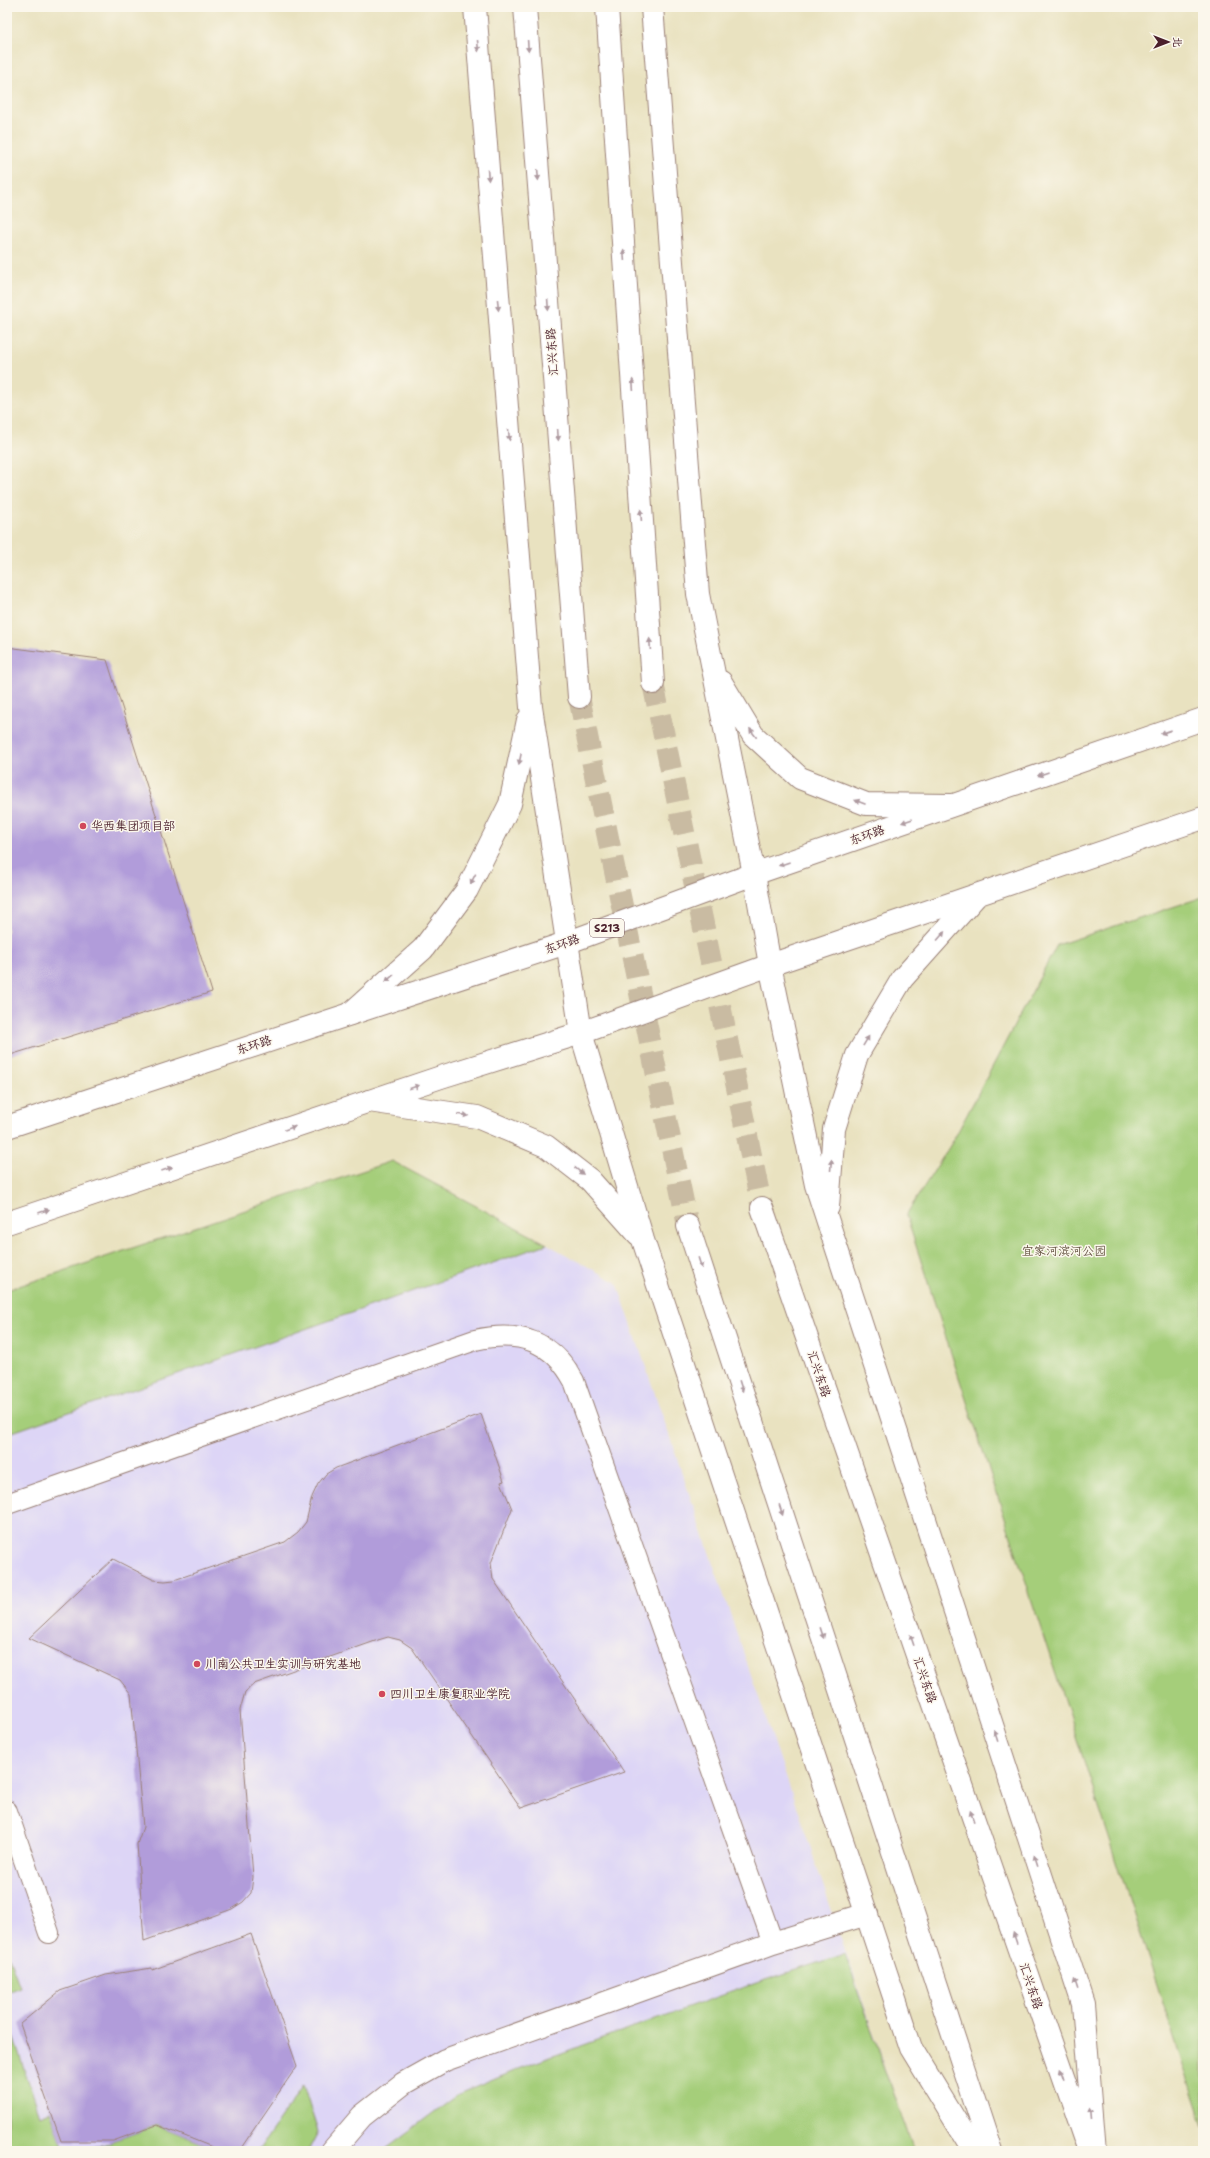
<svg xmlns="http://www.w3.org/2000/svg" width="1210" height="2158" font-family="'Shantell Sans','LXGW WenKai TC',sans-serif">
  <rect width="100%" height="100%" fill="#fbf7ec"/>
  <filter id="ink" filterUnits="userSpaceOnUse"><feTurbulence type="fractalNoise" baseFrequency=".025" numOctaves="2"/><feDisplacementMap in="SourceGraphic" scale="8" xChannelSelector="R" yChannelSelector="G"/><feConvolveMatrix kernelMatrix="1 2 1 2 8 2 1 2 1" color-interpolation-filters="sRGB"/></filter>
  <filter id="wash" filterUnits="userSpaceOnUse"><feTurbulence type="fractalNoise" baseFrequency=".012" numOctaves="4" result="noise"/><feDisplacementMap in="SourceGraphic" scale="16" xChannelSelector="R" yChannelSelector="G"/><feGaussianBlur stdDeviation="0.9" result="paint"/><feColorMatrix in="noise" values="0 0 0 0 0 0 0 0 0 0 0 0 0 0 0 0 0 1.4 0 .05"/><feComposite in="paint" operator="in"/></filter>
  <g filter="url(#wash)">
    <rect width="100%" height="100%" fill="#e9e2c0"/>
    <path fill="#ddd5f6" d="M547 1244 617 1283 914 2151H7V1434Z"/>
    <g fill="#a5ce7a" stroke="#787652">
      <path d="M1203 897V2126L906 1215 953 1141 1057 945Z"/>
      <path d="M392 1161 547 1244 7 1434V1290Z"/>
      <path d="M7 1952 20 1987 7 1992Z"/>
      <path d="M845 1954 914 2151H382L457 2095 531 2064 759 1982Z"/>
      <path d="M7 2019 40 2115 50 2111 65 2151H7Z"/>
      <path d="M303 2085 318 2132 308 2151H258Z"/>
      <path d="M157 2125 221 2151H86Z"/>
    </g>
    <g id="blocks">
      <g fill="#b19cda">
        <path d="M7 647 107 660 212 992 7 1056Z"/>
        <path d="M481 1414 504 1481 501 1482 512 1509 491 1563 493 1579 624 1772 521 1808 412 1648 400 1640 388 1637 378 1640 254 1684 245 1692 240 1710 253 1877 251 1893 243 1902 232 1909 144 1941 137 1844 143 1827 131 1694 120 1680 29 1638 113 1559 154 1580 165 1581 174 1580 285 1542 298 1532 306 1522 312 1497 318 1484 326 1474 336 1468Z"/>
        <path d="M251 1934 297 2066 239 2151H222L157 2125 113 2141H61L20 2024 60 1991 106 1975 152 1968V1970Z"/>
      </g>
    </g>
  </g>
  <g filter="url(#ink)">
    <use href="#blocks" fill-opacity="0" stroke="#9a8076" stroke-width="1"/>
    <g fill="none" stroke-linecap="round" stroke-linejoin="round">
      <g stroke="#c9bba2" stroke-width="22" stroke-dasharray="22 11" stroke-linecap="butt">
        <path d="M653 683 762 1208"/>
        <path d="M579 697 688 1226"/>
      </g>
      <defs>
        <g id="service">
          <path d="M7 1504 475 1340C519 1330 552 1340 574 1381L773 1943"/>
          <path d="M7 1811 49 1933"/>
        </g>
        <path id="minor" d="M332 2151 362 2116 404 2083 445 2060 773 1943 867 1914"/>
        <g id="secondary">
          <path d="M475 7 531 707 581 1033 643 1240 911 2048 974 2151"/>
          <path d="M525 7 579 697"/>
          <path d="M607 7 653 683"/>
          <path d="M652 7 698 594 754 874 770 965 816 1185 1083 2004 1095 2151"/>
          <path d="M721 682 753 735 800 778 866 804 951 805"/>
          <path d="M350 1014 423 949 467 890 510 804 528 720"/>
          <path d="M369 1101 477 1117 546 1146 590 1180 638 1234"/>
          <path d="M828 1207 834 1129 857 1055 902 979 977 895"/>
          <path d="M762 1208 1087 2146"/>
          <path d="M688 1226 991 2151"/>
        </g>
        <g id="trunk">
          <path d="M7 1127 566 943 754 874 1203 719"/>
          <path d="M7 1223 441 1077 581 1033 770 965 1203 818"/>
        </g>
      </defs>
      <use href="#service" stroke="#9a8076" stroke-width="22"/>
      <use href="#minor" stroke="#9a8076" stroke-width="24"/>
      <use href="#secondary" stroke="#9a8076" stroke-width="24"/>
      <use href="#trunk" stroke="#9a8076" stroke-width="24"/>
      <use href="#service" stroke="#fff" stroke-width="20"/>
      <use href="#minor" stroke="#fff" stroke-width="22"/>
      <use href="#secondary" stroke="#fff" stroke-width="22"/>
      <use href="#trunk" stroke="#fff" stroke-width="22"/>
    </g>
    <defs><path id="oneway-solid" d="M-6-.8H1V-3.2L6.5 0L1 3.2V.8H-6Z"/></defs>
    <g fill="#ae9aa0">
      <use href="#oneway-solid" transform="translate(478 46) rotate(85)"/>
      <use href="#oneway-solid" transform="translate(528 46) rotate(86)"/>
      <use href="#oneway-solid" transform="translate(488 175) rotate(85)"/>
      <use href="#oneway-solid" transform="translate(538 175) rotate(86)"/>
      <use href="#oneway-solid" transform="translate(624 255) rotate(-94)"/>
      <use href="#oneway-solid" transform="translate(498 305) rotate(85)"/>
      <use href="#oneway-solid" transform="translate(548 305) rotate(86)"/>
      <use href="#oneway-solid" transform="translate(633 385) rotate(-94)"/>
      <use href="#oneway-solid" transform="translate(509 435) rotate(85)"/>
      <use href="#oneway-solid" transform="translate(558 435) rotate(86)"/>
      <use href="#oneway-solid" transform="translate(641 515) rotate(-94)"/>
      <use href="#oneway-solid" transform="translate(650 644) rotate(-94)"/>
      <use href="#oneway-solid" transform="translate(1166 732) rotate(161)"/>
      <use href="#oneway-solid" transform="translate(753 733) rotate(-127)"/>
      <use href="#oneway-solid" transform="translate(520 759) rotate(102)"/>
      <use href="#oneway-solid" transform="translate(1043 774) rotate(161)"/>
      <use href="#oneway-solid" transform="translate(860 802) rotate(-159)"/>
      <use href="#oneway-solid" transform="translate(907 821) rotate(161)"/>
      <use href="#oneway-solid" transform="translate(784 864) rotate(161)"/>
      <use href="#oneway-solid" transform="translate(473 879) rotate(117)"/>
      <use href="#oneway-solid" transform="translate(941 936) rotate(-49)"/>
      <use href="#oneway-solid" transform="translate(390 978) rotate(139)"/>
      <use href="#oneway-solid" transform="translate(866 1041) rotate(-59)"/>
      <use href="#oneway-solid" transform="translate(414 1087) rotate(-19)"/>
      <use href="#oneway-solid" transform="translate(463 1115) rotate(8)"/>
      <use href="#oneway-solid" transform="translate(290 1128) rotate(-19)"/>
      <use href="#oneway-solid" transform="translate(831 1165) rotate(-85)"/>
      <use href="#oneway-solid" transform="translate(167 1169) rotate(-19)"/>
      <use href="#oneway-solid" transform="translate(579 1171) rotate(39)"/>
      <use href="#oneway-solid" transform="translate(44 1211) rotate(-19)"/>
      <use href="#oneway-solid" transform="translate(700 1263) rotate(72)"/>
      <use href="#oneway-solid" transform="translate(741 1386) rotate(72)"/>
      <use href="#oneway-solid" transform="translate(781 1510) rotate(72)"/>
      <use href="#oneway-solid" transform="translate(822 1633) rotate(72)"/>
      <use href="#oneway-solid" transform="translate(912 1640) rotate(-109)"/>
      <use href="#oneway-solid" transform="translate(996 1736) rotate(-108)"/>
      <use href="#oneway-solid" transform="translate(972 1816) rotate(-109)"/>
      <use href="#oneway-solid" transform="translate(1036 1860) rotate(-108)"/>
      <use href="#oneway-solid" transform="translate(1015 1938) rotate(-109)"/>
      <use href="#oneway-solid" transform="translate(1076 1984) rotate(-108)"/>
      <use href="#oneway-solid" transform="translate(1062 2074) rotate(-109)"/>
      <use href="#oneway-solid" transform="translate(1092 2112) rotate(-95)"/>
    </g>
  </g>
  <g fill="#d1495b" stroke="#fbf7ec" stroke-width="1.5">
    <circle cx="83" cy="826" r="4"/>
    <circle cx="197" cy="1664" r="4"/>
    <circle cx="382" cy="1694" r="4"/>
  </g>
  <g text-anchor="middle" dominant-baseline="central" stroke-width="3" stroke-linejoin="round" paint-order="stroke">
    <rect fill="#fbf7ec" stroke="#7f6065" stroke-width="1" x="590" y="919" width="34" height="18" rx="3"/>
    <g font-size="11" font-weight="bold" fill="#4a1f2b">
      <text x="607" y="928">S213</text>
    </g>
    <g font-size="12" fill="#4a1f2b" stroke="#fbf7ec">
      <text transform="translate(552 352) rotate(-94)">汇兴东路</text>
      <text transform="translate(867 835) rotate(-19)">东环路</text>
      <text transform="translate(562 944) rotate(-19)">东环路</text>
      <text transform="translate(254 1045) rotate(-18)">东环路</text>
      <text transform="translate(819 1374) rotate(71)">汇兴东路</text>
      <text transform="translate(925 1680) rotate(71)">汇兴东路</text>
      <text transform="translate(1031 1986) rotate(71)">汇兴东路</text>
    </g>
    <g font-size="12" fill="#4a1f2b" stroke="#fbf7ec" text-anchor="start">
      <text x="91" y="826">华西集团项目部</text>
      <text x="205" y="1664">川南公共卫生实训与研究基地</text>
      <text x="390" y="1694">四川卫生康复职业学院</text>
    </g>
    <g font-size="12" fill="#655443" stroke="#fbf7ec">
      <text x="1064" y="1251">宜家河滨河公园</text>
    </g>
  </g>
  <rect width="1210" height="2158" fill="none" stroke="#fbf7ec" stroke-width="24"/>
  <g transform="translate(1168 42) rotate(90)" stroke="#fbf7ec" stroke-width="3" paint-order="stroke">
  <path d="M0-3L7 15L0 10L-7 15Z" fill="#4a1f2b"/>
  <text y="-6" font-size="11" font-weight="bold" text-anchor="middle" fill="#4a1f2b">北</text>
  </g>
</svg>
